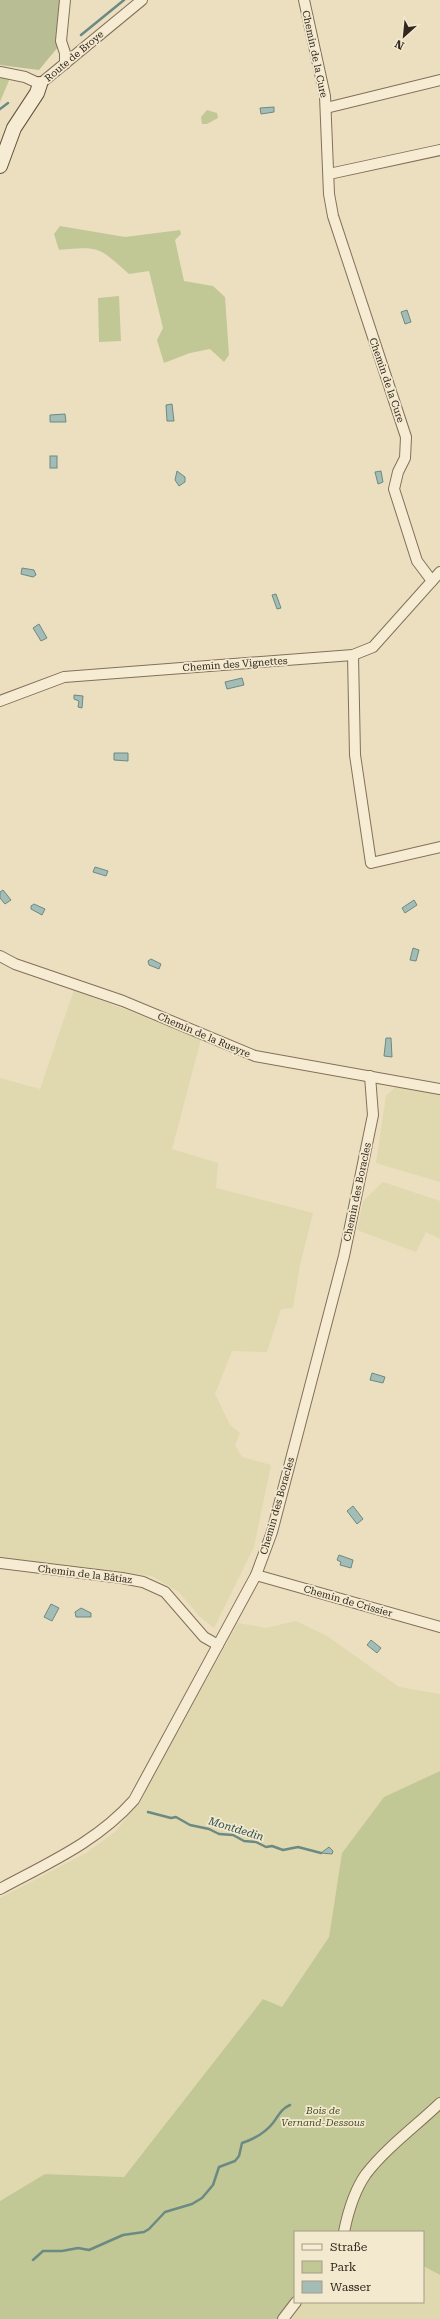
<svg xmlns="http://www.w3.org/2000/svg" width="440" height="2319" font-family="'Roboto Serif',serif">
  <rect width="100%" height="100%" fill="#ebdfc0"/>
  <g fill="#e0d8ae">
    <path d="M74 990 201 1039 172 1149 218 1163 216 1188 313 1213 300 1265 293 1308 281 1309 267 1352 232 1351 215 1394 230 1425 240 1433 235 1445 242 1457 271 1465 254 1547 214 1628 200 1617 179 1592 152 1576 0 1558V1078L40 1089Z"/>
    <path d="M401 1082 440 1089V1182L376 1163 386 1096Z"/>
    <path d="M383 1182 440 1201V1239L426 1232 416 1252 357 1230 363 1201Z"/>
    <path d="M296 1621 327 1636 399 1687 440 1694V1771L384 1797 342 1853 329 1937 282 2008 263 1999 124 2177 46 2174 0 2201V1898L86 1853 115 1832 139 1802 238 1623 266 1628Z"/>
    <path d="M423 2266 440 2275V2319H287L301 2302H423Z"/>
  </g>
  <g fill="#c2c895">
    <path d="M0 76 10 78 0 102Z"/>
    <path d="M207 110 217 113 218 118 207 124H202L201 117Z"/>
    <path d="M60 226 125 237 180 230 181 234 175 240 184 281 213 286 225 297 229 355 224 362 210 349 190 353 164 363 157 340 163 328 149 271 129 274C98 247 101 246 59 250L54 234Z"/>
    <path d="M119 296 121 341 99 342 98 298Z"/>
    <path d="M440 1771V2275L423 2266V2232H295V2298L279 2319H0V2201L45 2174 124 2177 263 1999 282 2007 329 1937 342 1853 384 1797Z"/>
  </g>
  <path fill="#b8bd94" d="M0 0H60L58 47 39 70 0 65Z"/>
  <g fill="#a3bdb6" stroke="#6b8a83">
    <path d="M274 107V112L261 114 260 108Z"/>
    <path d="M407 310 411 322 405 324 401 312Z"/>
    <path d="M172 404 174 421H167L166 405Z"/>
    <path d="M65 414 66 422H50V415Z"/>
    <rect x="50" y="456" width="7" height="12"/>
    <path d="M177 471 185 477V482L179 486 175 480Z"/>
    <path d="M381 471 383 482 378 484 375 472Z"/>
    <path d="M22 568 34 570 36 575 33 577 21 574Z"/>
    <path d="M276 594 281 608 277 609 272 595Z"/>
    <path d="M39 624 47 638 41 641 33 628Z"/>
    <path d="M242 678 244 685 227 689 225 682Z"/>
    <path d="M74 695 83 696 82 708 78 707 79 701 74 699Z"/>
    <path d="M114 753H128V761L114 760Z"/>
    <path d="M95 867 108 871 106 876 93 872Z"/>
    <path d="M3 890 11 900 5 904 0 898V892Z"/>
    <path d="M414 900 417 905 405 913 402 908Z"/>
    <path d="M34 904 45 909 42 915 31 909V906Z"/>
    <path d="M413 948 419 950 416 961 410 960Z"/>
    <path d="M151 959 161 964 159 969 149 965 148 961Z"/>
    <path d="M386 1038H391L392 1057 384 1056Z"/>
    <path d="M372 1373 385 1377 383 1383 370 1380Z"/>
    <path d="M353 1506 363 1519 357 1524 347 1511Z"/>
    <path d="M339 1555 353 1560 351 1568 340 1565 341 1562 337 1560Z"/>
    <path d="M51 1604 59 1608 52 1621 44 1617Z"/>
    <path d="M81 1608 91 1613V1617H76L75 1612Z"/>
    <path d="M371 1640 381 1648 377 1653 367 1645Z"/>
    <path d="M329 1847 333 1851 332 1854 321 1853Z"/>
  </g>
  <g fill="none" stroke-linecap="round" stroke-linejoin="round">
    <g stroke="#6b8a83" stroke-width="2.5">
      <path d="M81 35 124 0"/>
      <path d="M0 109 8 103"/>
      <path d="M148 1812 171 1818 176 1817 190 1825 209 1829 219 1834 233 1835 244 1841 256 1842 266 1847 272 1846 283 1850 298 1847 321 1853"/>
      <path d="M33 2260 43 2251H62L78 2248 89 2250 123 2235 144 2232 149 2229 165 2212 192 2204 202 2198 213 2185 219 2167 235 2161 239 2156 242 2143C254 2139 265 2133 273 2123 279 2115 281 2109 290 2105"/>
    </g>
    <defs>
      <g id="street">
        <path d="M304 0 325 96 329 194 333 216 406 437 405 458 398 472 394 489 417 561 432 581"/>
        <path d="M65 64V53L61 41 65 0"/>
        <path d="M0 72 25 77 40 84 142 0"/>
        <path d="M326 108 440 80"/>
        <path d="M329 174 440 150"/>
        <path d="M353 655 355 755 371 863 440 847"/>
        <path d="M0 701 64 677 353 655 373 647 440 572"/>
        <path d="M0 956 15 964 123 1001 255 1056 440 1089"/>
        <path d="M0 1563 122 1578 143 1582 165 1592 204 1637 218 1645"/>
        <path d="M256 1575 440 1627"/>
        <path d="M0 1889C48 1863 97 1842 134 1800L256 1575 272 1532 344 1256 373 1115 370 1076"/>
        <path d="M344 2232C348 2212 354 2191 366 2174 386 2148 416 2126 440 2103"/>
        <path d="M283 2319 296 2302"/>
      </g>
      <path id="secondary" d="M0 166 14 128 37 93 40 84"/>
    </defs>
    <use href="#street" stroke="#837059" stroke-width="12"/>
    <use href="#secondary" stroke="#65513c" stroke-width="16"/>
    <use href="#street" stroke="#f6ecd3" stroke-width="10"/>
    <use href="#secondary" stroke="#f6ecd3" stroke-width="14"/>
  </g>
  <g text-anchor="middle" dominant-baseline="central" stroke-width="3.5" stroke-linejoin="round" paint-order="stroke">
    <g font-size="10" fill="#33281d" stroke="#f3e9cf">
      <text transform="translate(315 54) rotate(78)">Chemin de la Cure</text>
      <text transform="translate(74 56) rotate(-40)">Route de Broye</text>
      <text transform="translate(387 380) rotate(71)">Chemin de la Cure</text>
      <text transform="translate(235 664) rotate(-4)">Chemin des Vignettes</text>
      <text transform="translate(204 1035) rotate(23)">Chemin de la Rueyre</text>
      <text transform="translate(357 1192) rotate(-78)">Chemin des Boracles</text>
      <text transform="translate(277 1506) rotate(-74)">Chemin des Boracles</text>
      <text transform="translate(85 1574) rotate(7)">Chemin de la Bâtiaz</text>
      <text transform="translate(348 1601) rotate(16)">Chemin de Crissier</text>
    </g>
    <g font-size="10" font-style="italic" fill="#444f24" stroke="#f3e9cf">
      <text x="323" y="2110">Bois de<tspan x="323" dy="12">Vernand-Dessous</tspan></text>
    </g>
    <g font-size="11" font-style="italic" fill="#2d5250" stroke="#f3e9cf">
      <text transform="translate(236 1829) rotate(17)">Montdedin</text>
    </g>
  </g>
  <rect x="294" y="2231" width="130" height="72" fill="#f3e9cf" stroke="#a69c88"/>
  <rect x="302" y="2244" width="20" height="6" fill="#f6ecd3" stroke="#a69c88"/>
  <text x="330" y="2251" font-size="12" fill="#33281d">Straße</text>
  <rect x="302" y="2261" width="20" height="12" fill="#c2c895" stroke="#a69c88"/>
  <text x="330" y="2271" font-size="12" fill="#33281d">Park</text>
  <rect x="302" y="2281" width="20" height="12" fill="#a3bdb6" stroke="#a69c88"/>
  <text x="330" y="2291" font-size="12" fill="#33281d">Wasser</text>
  <g transform="translate(404 36) rotate(207)" stroke="#f3e9cf" stroke-width="3" paint-order="stroke">
  <path d="M0-3L7 15L0 10L-7 15Z" fill="#33281d"/>
  <text y="-6" font-size="11" font-weight="bold" text-anchor="middle" fill="#33281d">N</text>
  </g>
</svg>
